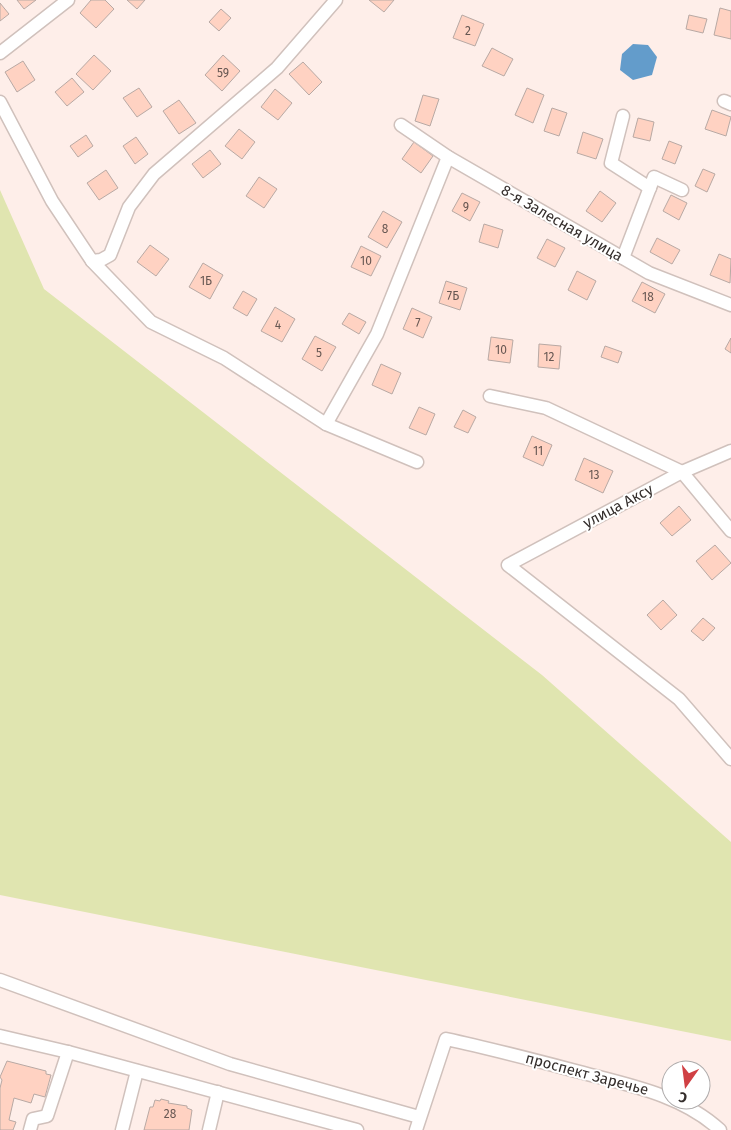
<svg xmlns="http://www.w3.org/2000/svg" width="731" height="1130" font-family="'Fira Sans',sans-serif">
  <rect width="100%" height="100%" fill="#feeee9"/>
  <path fill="#e0e5b0" d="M0 190 44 289 542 675 731 842V1041L0 895Z"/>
  <path fill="#639ccb" d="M633 44 648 45 657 57 652 75 633 80 620 70 622 54Z"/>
  <g fill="#ffd2c2" stroke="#b8a9a4">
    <path d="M17 0H36L24 9Z"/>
    <path d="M91 0H105L114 9 96 28 80 13Z"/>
    <path d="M127 0H145L137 9Z"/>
    <path d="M369 0H394L384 12Z"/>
    <path d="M0 3 9 14 0 21Z"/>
    <path d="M720 8 731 11V39L714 35Z"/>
    <path d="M221 9 231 18 219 31 209 22Z"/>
    <path d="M462 15 484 24 475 46 453 38Z"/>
    <path d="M689 15 707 19 703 33 686 29Z"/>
    <path d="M492 48 513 59 504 76 482 66Z"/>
    <path d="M94 55 111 71 93 90 76 74Z"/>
    <path d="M223 55 240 71 222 91 205 75Z"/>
    <path d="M23 61 35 80 17 92 5 72Z"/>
    <path d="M303 62 322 82 309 95 289 74Z"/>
    <path d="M72 78 84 92 67 106 55 92Z"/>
    <path d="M139 88 152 107 137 117 123 98Z"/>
    <path d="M527 88 544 95 533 123 515 115Z"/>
    <path d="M275 89 292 103 278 120 261 107Z"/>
    <path d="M423 95 439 99 430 126 415 121Z"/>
    <path d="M179 100 196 123 179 134 163 111Z"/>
    <path d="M552 108 567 113 559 136 544 131Z"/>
    <path d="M712 110 731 117 726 136 705 129Z"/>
    <path d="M638 118 654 122 650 141 633 137Z"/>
    <path d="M239 129 255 142 242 159 225 146Z"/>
    <path d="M583 132 603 139 596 159 577 153Z"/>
    <path d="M86 135 93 146 78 157 70 146Z"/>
    <path d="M136 137 148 154 135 164 123 146Z"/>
    <path d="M669 141 682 146 675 164 662 159Z"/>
    <path d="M414 142 433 156 421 173 402 159Z"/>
    <path d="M210 150 221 164 203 178 192 164Z"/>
    <path d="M703 169 715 174 707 192 695 186Z"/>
    <path d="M106 170 118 188 99 200 87 183Z"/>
    <path d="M259 177 277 189 264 208 246 196Z"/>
    <path d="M600 191 616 203 602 222 586 211Z"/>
    <path d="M462 193 480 202 470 221 452 211Z"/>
    <path d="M671 195 687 203 679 220 663 211Z"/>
    <path d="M383 211 402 222 387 248 368 237Z"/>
    <path d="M484 224 503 230 498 248 479 242Z"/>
    <path d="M657 238 680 250 672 264 650 252Z"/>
    <path d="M547 239 565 248 555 267 537 258Z"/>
    <path d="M150 245 169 259 156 276 137 262Z"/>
    <path d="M361 246 381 256 371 276 351 267Z"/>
    <path d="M719 254 731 259 730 283 710 275Z"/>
    <path d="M203 263 223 275 210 299 189 287Z"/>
    <path d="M577 271 596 281 587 300 568 290Z"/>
    <path d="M446 281 467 288 460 310 439 303Z"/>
    <path d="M642 282 665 294 655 313 632 301Z"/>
    <path d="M243 291 257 299 247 316 233 308Z"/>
    <path d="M275 307 295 319 282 342 261 331Z"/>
    <path d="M412 308 432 317 423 338 403 329Z"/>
    <path d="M349 313 366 322 359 334 342 324Z"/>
    <path d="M315 336 336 347 322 371 302 359Z"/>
    <path d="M491 337 513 340 510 363 488 360Z"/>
    <path d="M731 338V353L725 349Z"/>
    <path d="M539 344 561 346 559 369 538 367Z"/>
    <path d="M605 346 622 352 618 363 601 357Z"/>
    <path d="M381 364 401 373 392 394 372 385Z"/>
    <path d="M419 407 435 414 426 435 409 428Z"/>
    <path d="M463 410 476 417 468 433 454 427Z"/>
    <path d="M532 436 552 445 543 466 523 457Z"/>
    <path d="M584 458 613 471 603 493 575 480Z"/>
    <path d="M679 506 691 520 672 536 660 523Z"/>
    <path d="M715 545 731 563 712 580 696 561Z"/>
    <path d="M663 600 677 615 661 630 647 615Z"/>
    <path d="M703 618 715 628 703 641 691 631Z"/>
    <path d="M7 1061 46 1071V1074L51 1075 45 1097 34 1094 31 1103 14 1098 9 1120 16 1122 13 1130H0V1088L2 1080 0 1077Z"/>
    <path d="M161 1099 169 1101 168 1103 187 1106V1108L192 1110 189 1130H144L150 1107H153L155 1100 160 1101Z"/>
  </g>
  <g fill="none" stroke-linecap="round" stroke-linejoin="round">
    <defs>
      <g id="minor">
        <path d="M0 53 68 0"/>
        <path d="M724 101 731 104"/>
        <path d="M0 102 52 201 92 261 151 322 224 358 326 424 417 462"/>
        <path d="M623 116 611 163 650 188"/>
        <path d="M401 125 448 157 649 273 731 305"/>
        <path d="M623 258 654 177 682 190"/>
        <path d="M92 261 101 260 110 255 129 207 154 174 277 68 336 0"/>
        <path d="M490 396 546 408 682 472 731 531"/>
        <path d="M326 424 377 334 448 157"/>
        <path d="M731 451 682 472 508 565 679 699 731 759"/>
        <path d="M0 980 230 1064 419 1117"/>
        <path d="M0 1036 68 1052 357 1130"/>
        <path d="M30 1130 33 1119 47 1116 68 1052"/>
        <path d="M122 1130 137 1071"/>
        <path d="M209 1130 218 1092"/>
        <path d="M416 1130 446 1039C488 1048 530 1059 572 1070 623 1084 680 1093 720 1130"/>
      </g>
    </defs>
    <use href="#minor" stroke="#d0c1bc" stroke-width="15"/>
    <use href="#minor" stroke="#fff" stroke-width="12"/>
  </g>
  <g text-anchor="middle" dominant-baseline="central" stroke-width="4" stroke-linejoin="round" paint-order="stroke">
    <g font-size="12" fill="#675752">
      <text x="468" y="31">2</text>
      <text x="223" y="73">59</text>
      <text x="466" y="207">9</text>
      <text x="385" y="229">8</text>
      <text x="366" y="261">10</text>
      <text x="206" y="281">1Б</text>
      <text x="453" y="296">7Б</text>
      <text x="648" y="297">18</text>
      <text x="418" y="323">7</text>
      <text x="278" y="325">4</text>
      <text x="501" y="350">10</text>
      <text x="319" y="353">5</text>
      <text x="549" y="357">12</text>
      <text x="538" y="451">11</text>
      <text x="594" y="475">13</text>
      <text x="170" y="1114">28</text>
    </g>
    <g font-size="15" fill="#342e2c" stroke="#fff">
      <text transform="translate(562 223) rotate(30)">8-я Залесная улица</text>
      <text transform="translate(618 506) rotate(-28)">улица Аксу</text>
      <text transform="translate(587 1074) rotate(15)">проспект Заречье</text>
    </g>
  </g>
  <g transform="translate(686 1085) rotate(194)"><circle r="24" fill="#ffffff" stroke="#aeabab"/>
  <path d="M0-4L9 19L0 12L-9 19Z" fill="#d04044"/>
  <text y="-8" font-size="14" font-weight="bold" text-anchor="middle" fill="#342e2c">С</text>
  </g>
</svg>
